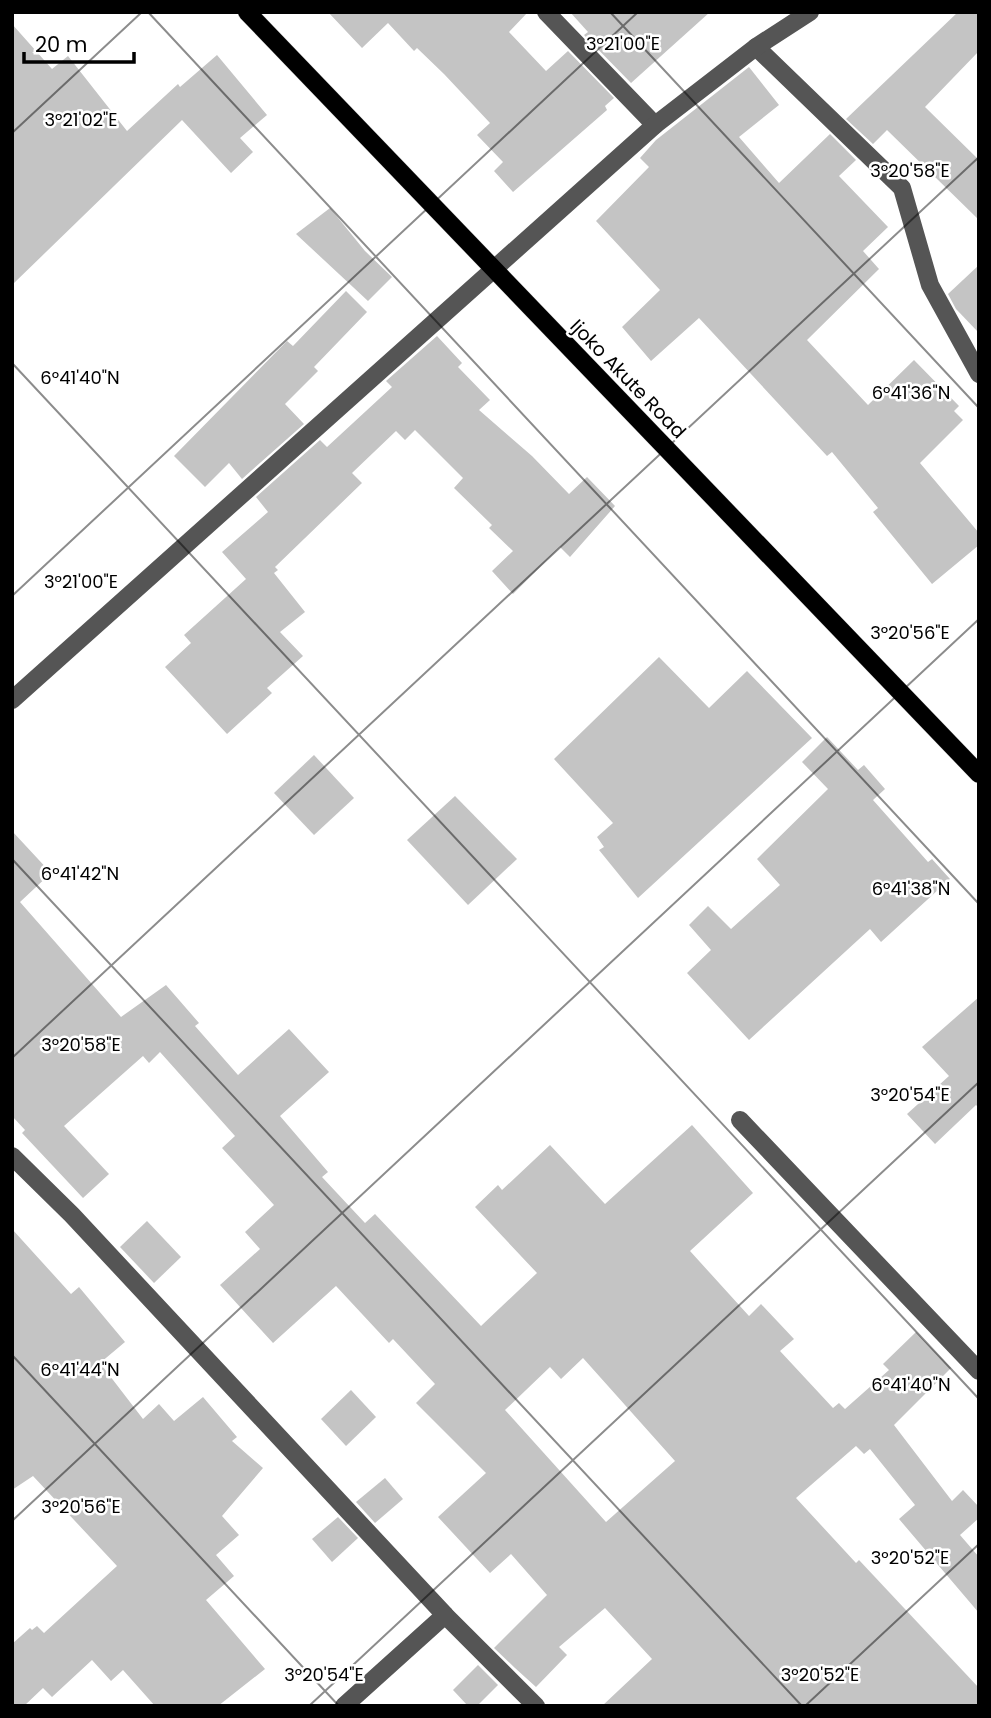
<svg xmlns="http://www.w3.org/2000/svg" width="991" height="1718" font-family="Poppins,sans-serif">
  <rect width="100%" height="100%" fill="#fff"/>
  <g fill="#c4c4c4" fill-rule="evenodd">
    <path d="M328 12H528L509 32 546 71 568 51 614 98 605 106 607 110 513 192 494 171 503 162 477 135 490 123 444 74 417 48 414 51 388 23 362 48Z"/>
    <path d="M570 12H710L631 83 584 35 588 32Z"/>
    <path d="M958 12H979V51L925 107 979 160V220L887 130 873 144 846 119Z"/>
    <path d="M12 24 52 69 68 56 127 131 178 84 180 87 217 55 267 115 240 138 253 152 231 173 182 120 12 285Z"/>
    <path d="M749 67 779 105 739 137 779 183 830 134 856 160 839 176 888 227 863 251 879 269 807 340 868 405 914 360 959 406 954 411 963 420 920 463 979 533V545L932 584 873 512 878 508 832 452 827 456 699 318 651 361 622 327 660 290 596 221 649 167 640 158 656 140Z"/>
    <path d="M330 208 365 251 392 277 368 301 296 234Z"/>
    <path d="M979 265V333L956 309 948 294Z"/>
    <path d="M346 291 367 312 314 367 318 371 285 404 304 424 242 479 229 463 205 487 174 456 287 341 293 346Z"/>
    <path d="M437 336 462 363 458 367 490 400 479 410 532 456 569 494 587 477 615 506 570 557 560 547 513 594 492 571 513 551 489 528 492 525 454 488 463 478 415 430 405 440 396 431 352 473 362 483 275 567 278 570 274 573 305 612 280 632 303 656 267 688 272 693 227 734 165 667 191 643 184 635 246 579 222 552 268 512 256 497 320 440 327 447 392 387 386 381Z"/>
    <path d="M659 657 709 708 747 671 812 738 638 898 599 850 604 847 597 837 613 823 554 759Z"/>
    <path d="M827 737 858 770 864 765 885 789 873 800 928 862 932 859 950 879 881 942 870 929 749 1040 687 973 711 950 689 925 708 906 731 929 780 885 757 859 828 789 802 762Z"/>
    <path d="M314 755 354 798 314 835 274 793Z"/>
    <path d="M455 796 517 859 468 905 407 840Z"/>
    <path d="M12 831 51 873 20 902 121 1017 166 985 199 1023 195 1026 238 1075 289 1029 329 1072 280 1116 328 1172 322 1177 365 1223 375 1214 481 1326 537 1273 475 1207 498 1185 502 1190 550 1145 605 1204 692 1125 753 1193 690 1251 749 1316 761 1304 794 1339 780 1351 833 1408 839 1403 845 1409 889 1370 883 1364 916 1332 951 1368 894 1425 952 1501 963 1490 979 1507V1518L960 1535 979 1557V1613L899 1519 915 1505 870 1449 864 1454 856 1446 796 1498 856 1563 859 1560 979 1688V1706H602L652 1659 605 1608 559 1647 567 1655 536 1687 515 1668 494 1648 547 1595 511 1554 490 1573 438 1517 486 1473 416 1403 435 1384 393 1339 389 1343 336 1286 273 1343 220 1285 260 1249 245 1232 274 1205 222 1148 235 1136 160 1052 149 1063 143 1056 64 1126 109 1174 83 1198 22 1133 25 1130 12 1116ZM583 1358 675 1461 606 1522 505 1410 550 1367 561 1379Z"/>
    <path d="M979 997V1108L976 1105 935 1144 907 1114 949 1076 922 1047Z"/>
    <path d="M147 1221 181 1257 154 1283 120 1247Z"/>
    <path d="M12 1229 71 1294 79 1287 125 1342 100 1363 143 1419 159 1404 174 1421 203 1397 237 1437 232 1441 263 1468 222 1516 239 1535 216 1555 234 1576 206 1600 265 1669 218 1706H155L123 1670 111 1681 92 1660 52 1697 43 1688 24 1706H12V1644L30 1628 32 1630 37 1626 44 1633 117 1566 33 1476 12 1490Z"/>
    <path d="M351 1390 376 1417 346 1446 321 1419Z"/>
    <path d="M385 1478 403 1499 375 1523 356 1502Z"/>
    <path d="M338 1517 358 1538 332 1562 312 1539Z"/>
    <path d="M478 1665 498 1685 477 1706H468L453 1690Z"/>
  </g>
  <g fill="none" stroke-linecap="round" stroke-linejoin="round">
    <defs>
      <path id="major" d="M247 12 979 774"/>
    </defs>
    <use href="#major" stroke="#dbdbdb" stroke-width="19"/>
    <g stroke="#555" stroke-width="18">
      <path d="M546 12 655 125"/>
      <path d="M756 47 902 188 930 285 979 374"/>
      <path d="M12 700 655 125 756 47 810 12"/>
      <path d="M740 1120 979 1371"/>
      <path d="M12 1156 72 1215 445 1615 536 1706"/>
      <path d="M344 1706 445 1615"/>
    </g>
    <use href="#major" stroke="#000" stroke-width="18"/>
  </g>
  <path fill="none" stroke="#000" stroke-width="2" stroke-opacity="0.45" d="M148 12 979 904M610 12 979 408M12 133 142 12M12 363 979 1399M12 596 638 12M12 859 802 1706M12 1058 979 157M12 1355 339 1706M12 1521 979 619M309 1706 979 1082M805 1706 979 1544"/>
  <g text-anchor="middle" dominant-baseline="central" stroke-width="5" stroke-linejoin="round" paint-order="stroke">
    <g font-size="19" fill="#000" stroke="#fff">
      <text transform="translate(628 379) rotate(46)">Ijoko Akute Road</text>
    </g>
  </g>
  <g font-size="18" text-anchor="middle" fill="#000" stroke="#fff" stroke-width="5" stroke-linejoin="round" paint-order="stroke">
    <text x="623" y="50">3°21'00"E</text>
    <text x="81" y="126">3°21'02"E</text>
    <text x="910" y="177">3°20'58"E</text>
    <text x="80" y="384">6°41'40"N</text>
    <text x="911" y="399">6°41'36"N</text>
    <text x="81" y="588">3°21'00"E</text>
    <text x="910" y="639">3°20'56"E</text>
    <text x="80" y="880">6°41'42"N</text>
    <text x="911" y="895">6°41'38"N</text>
    <text x="81" y="1051">3°20'58"E</text>
    <text x="910" y="1101">3°20'54"E</text>
    <text x="80" y="1376">6°41'44"N</text>
    <text x="911" y="1391">6°41'40"N</text>
    <text x="81" y="1513">3°20'56"E</text>
    <text x="910" y="1564">3°20'52"E</text>
    <text x="324" y="1681">3°20'54"E</text>
    <text x="820" y="1681">3°20'52"E</text>
  </g>
  <rect width="991" height="1718" fill="none" stroke="#000000" stroke-width="28"/>
  <path d="M24 52v10h110v-10" fill="none" stroke="#000000" stroke-width="3.5"/>
  <text x="35" y="52" font-size="21" fill="#000000" stroke="#ffffff" stroke-width="5" paint-order="stroke">20 m</text>
</svg>
